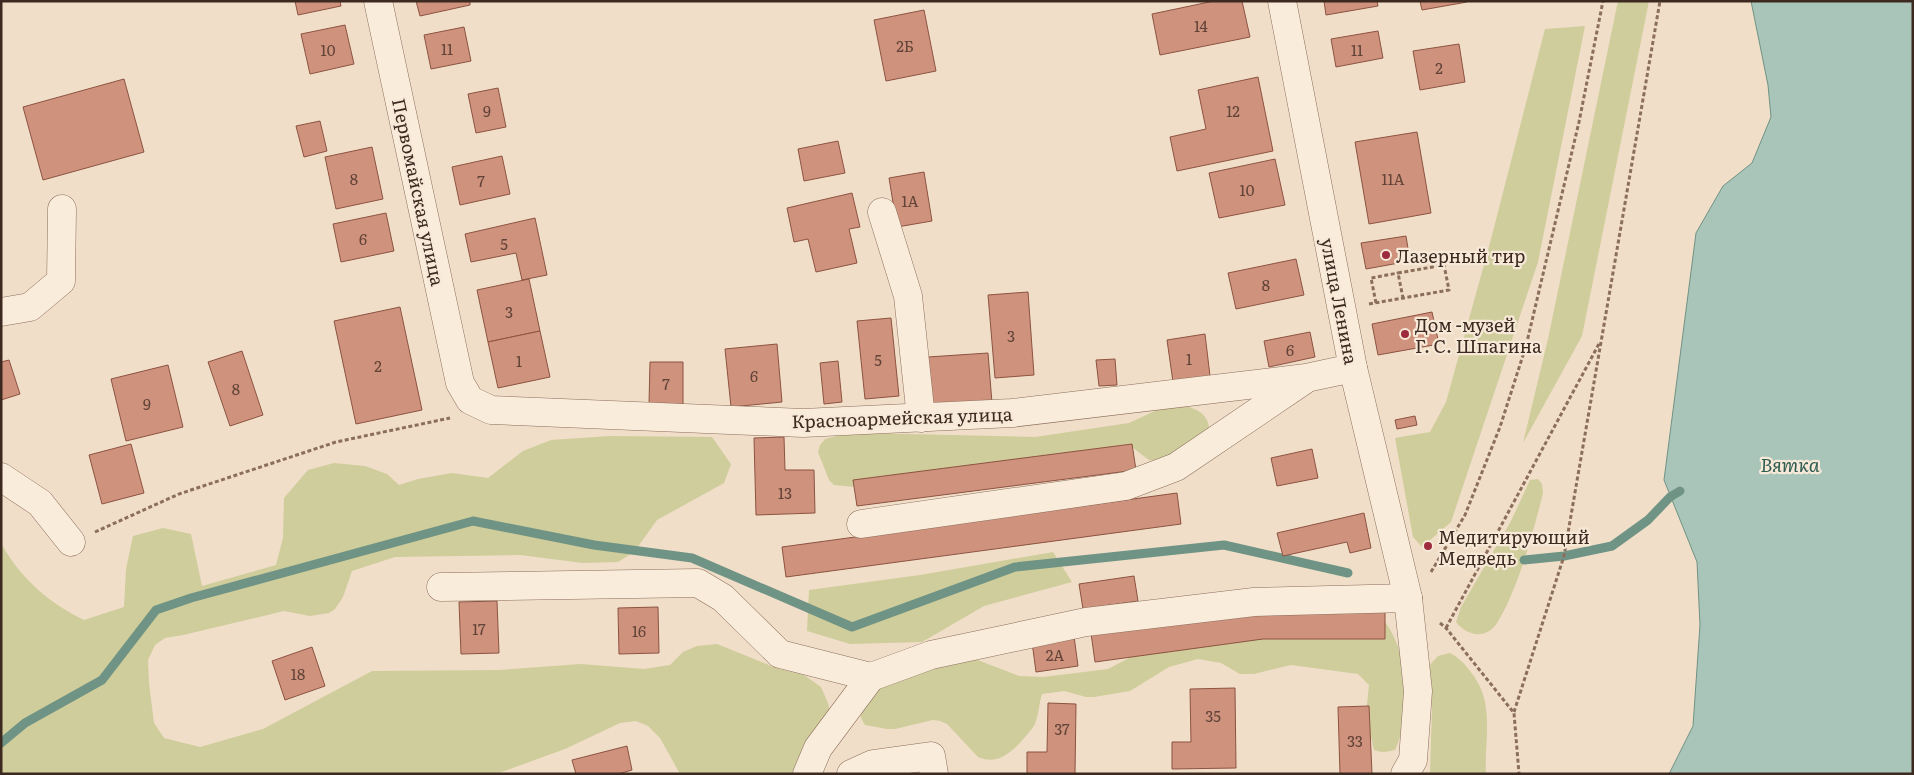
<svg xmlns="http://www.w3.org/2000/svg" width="1914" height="775" font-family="Literata,serif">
  <rect width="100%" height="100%" fill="#f0dec8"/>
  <g fill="#cfcd9b">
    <path d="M1618 1H1649L1582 336 1523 443 1548 339Z"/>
    <path d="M1585 26 1538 262 1451 522 1422 547 1413 537 1395 438 1430 432 1446 402 1490 243 1545 29Z"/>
    <path d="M1185 406C1200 410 1207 414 1210 430L1206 440 1156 461 1149 460 1128 444 912 482 865 488 834 485 829 480 818 452 820 445 825 439 840 435 862 433 1035 437 1129 423 1161 408Z"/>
    <path d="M610 436 712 437 731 464 724 483 657 520 634 552 618 562 583 563 520 555 395 557 352 571 343 597 335 609 329 613 310 616 284 611 183 635 165 638 155 645 148 660 149 683 154 723 164 738 200 747 263 729 372 671 499 670 581 664 644 669 670 665 683 652 697 646 717 644 779 669 804 675 821 687 828 703 831 718 791 774H680L660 738 648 726 636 721 620 723 565 749 496 774H1V543C20 578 49 603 84 620L124 607 126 569 133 536 163 528 191 534 202 586 276 565 283 538 284 498 308 470 334 463 365 466 387 474 399 485 418 479 452 473 488 478 523 451 551 440Z"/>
    <path d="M1538 479 1542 484 1543 493C1533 533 1518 589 1497 623 1486 640 1467 636 1456 622L1461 607 1511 521 1530 480Z"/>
    <path d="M1053 552 1072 582 984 606 922 642 850 644 807 631 809 590 920 575Z"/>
    <path d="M1385 622C1398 638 1410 679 1408 700 1407 717 1402 734 1395 750 1387 752 1382 753 1374 750L1366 714 1369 685 1358 674 1291 665 1254 674H1240L1221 663 1198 659 1169 667 1130 691 1094 697H1086L1064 691 1042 694C1039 703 1039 712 1036 721 1034 728 1029 732 1025 737 1013 751 998 766 978 757L947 724 940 721 933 720 895 729H887L865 725C858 715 860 709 863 698L916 665 975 659 1019 676 1043 677 1108 669 1148 648Z"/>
    <path d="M1450 653C1459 658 1464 663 1470 671 1496 702 1484 737 1486 774H1430L1432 707 1426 686 1427 668 1438 656Z"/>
  </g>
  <path fill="#a9c4b8" stroke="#6f9384" d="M1751 1H1913V774H1669L1693 726 1700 625 1697 562 1664 480 1696 233 1723 186 1752 163 1771 117 1768 85Z"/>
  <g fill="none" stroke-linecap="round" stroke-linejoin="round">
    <g stroke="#6f9384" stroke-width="9">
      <path d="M1524 560 1564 556 1612 546 1648 520 1670 497 1680 491"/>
      <path d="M1 743 25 723 102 680 156 610 191 598 473 521 594 545 692 558 852 627 1015 567 1224 545 1348 573"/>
    </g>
  </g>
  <g fill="#cf927d" stroke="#8c5341">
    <path d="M295 1H340L341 6 298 15Z"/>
    <path d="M416 1H470V5L420 16Z"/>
    <path d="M1214 1H1242L1250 37 1160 55 1152 14Z"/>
    <path d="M1324 1H1377L1378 6 1326 15Z"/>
    <path d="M1420 1H1467V2L1422 10Z"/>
    <path d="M924 10 936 71 886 81 874 20Z"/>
    <path d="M345 25 354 64 310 74 301 34Z"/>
    <path d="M464 27 471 61 431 69 424 35Z"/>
    <path d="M1378 31 1383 58 1336 67 1331 39Z"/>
    <path d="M1459 44 1465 82 1420 90 1413 51Z"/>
    <path d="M1258 77 1273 151 1177 171 1170 137 1206 129 1198 90Z"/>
    <path d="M124 79 144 152 43 180 23 107Z"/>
    <path d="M498 88 506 127 476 133 468 94Z"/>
    <path d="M320 121 327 151 304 157 296 126Z"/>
    <path d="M1417 132 1431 213 1369 224 1355 142Z"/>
    <path d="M838 141 845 173 804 181 798 149Z"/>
    <path d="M372 147 383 199 336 209 325 157Z"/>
    <path d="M502 156 510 194 460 205 452 167Z"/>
    <path d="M1275 159 1285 205 1219 218 1209 173Z"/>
    <path d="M924 172 932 221 897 227 889 178Z"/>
    <path d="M852 193 860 227 849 229 857 263 816 272 808 239 794 242 787 208Z"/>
    <path d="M386 213 394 251 341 262 333 224Z"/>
    <path d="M535 218 547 275 522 280 516 253 471 262 465 234Z"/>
    <path d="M1406 236 1410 261 1366 269 1361 243Z"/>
    <path d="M1296 259 1304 295 1236 309 1228 273Z"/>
    <path d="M529 279 540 331 488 342 477 290Z"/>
    <path d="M1028 292 1034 375 995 378 988 295Z"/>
    <path d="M400 307 422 410 356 424 334 321Z"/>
    <path d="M1432 312 1439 344 1378 355 1372 324Z"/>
    <path d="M891 318 899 396 865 399 857 321Z"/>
    <path d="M540 331 550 377 498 388 488 342Z"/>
    <path d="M1310 332 1315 357 1269 367 1264 341Z"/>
    <path d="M1205 334 1210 376 1173 382 1167 340Z"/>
    <path d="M777 344 782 402 731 407 725 349Z"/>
    <path d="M242 351 263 415 230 426 208 362Z"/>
    <path d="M988 353 992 403 931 407 928 357Z"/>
    <path d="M1115 359 1117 385 1099 386 1096 360Z"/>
    <path d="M9 360 20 394 1 400V362Z"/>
    <path d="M838 361 842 402 824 404 820 363Z"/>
    <path d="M650 362H683V404H649Z"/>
    <path d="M168 365 183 427 126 441 111 379Z"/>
    <path d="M1415 416 1417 425 1397 429 1395 420Z"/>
    <path d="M784 437 785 470H814L815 513 756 515 754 438Z"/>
    <path d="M131 444 144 493 102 504 89 455Z"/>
    <path d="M1132 444 1136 470 857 506 853 480Z"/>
    <path d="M1312 449 1318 478 1277 486 1271 458Z"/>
    <path d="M1177 493 1181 524 786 577 782 547Z"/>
    <path d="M1364 513 1371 548 1350 553 1347 542 1283 556 1277 533Z"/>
    <path d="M1134 576 1138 601 1083 609 1079 584Z"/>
    <path d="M497 601 499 653 461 654 459 602Z"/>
    <path d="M658 607 659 653 619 654 618 608Z"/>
    <path d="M1263 609H1385V639H1263L1095 662 1091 633Z"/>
    <path d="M1074 636 1078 666 1036 672 1032 642Z"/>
    <path d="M312 647 325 686 285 700 272 661Z"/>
    <path d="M1235 688 1236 768 1172 769V742H1191L1190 689Z"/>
    <path d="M1048 703 1076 704 1075 774H1027V752H1047Z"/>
    <path d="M1369 706 1372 774H1340L1338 707Z"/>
    <path d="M627 746 632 770 618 774H576L572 760Z"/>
  </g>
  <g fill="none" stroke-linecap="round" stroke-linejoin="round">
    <defs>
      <g id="minor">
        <path d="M378 1 460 383 470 400 491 410 803 423 1012 413 1306 378 1353 368"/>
        <path d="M1282 1 1353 368 1408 598 1418 691 1413 760 1405 774"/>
        <path d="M882 212 908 296 921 418"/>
        <path d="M1 312 30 307 61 281 62 209"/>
        <path d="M1 477 40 503 71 542"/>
        <path d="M861 524 1126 486 1176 467 1303 381"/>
        <path d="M441 587 698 583 723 598 780 654 871 677"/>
        <path d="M871 677 931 655 1086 622 1254 602 1408 598"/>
        <path d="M807 774 818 748 871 677"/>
        <path d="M851 774 873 764 931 756 934 774"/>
      </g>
    </defs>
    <use href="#minor" stroke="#8c6e5c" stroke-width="29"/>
    <g stroke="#8c6e5c" stroke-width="3" stroke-dasharray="4 2.5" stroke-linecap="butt">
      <path d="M1376 303 1371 278 1398 273"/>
      <path d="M1369 304 1449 290 1444 265 1398 273 1403 298"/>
      <path d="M95 532 179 494 336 442 450 418"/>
      <path d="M1431 572 1465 515 1500 427 1526 346 1579 122 1603 1"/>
      <path d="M1440 623 1446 628 1514 713 1519 774"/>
      <path d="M1446 628 1600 342"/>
      <path d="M1514 712 1564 556 1660 1"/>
    </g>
    <use href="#minor" stroke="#faecdb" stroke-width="28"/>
  </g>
  <g fill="#9d2a3d" stroke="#f7e9d8" stroke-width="2">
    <circle cx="1386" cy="255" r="5"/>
    <circle cx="1405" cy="334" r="5"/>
    <circle cx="1428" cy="546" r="5"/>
  </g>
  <g text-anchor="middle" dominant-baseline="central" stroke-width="4.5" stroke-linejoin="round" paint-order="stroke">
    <g font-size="15" fill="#614337">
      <text x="1201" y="25">14</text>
      <text x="905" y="45">2Б</text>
      <text x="447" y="48">11</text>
      <text x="328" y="49">10</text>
      <text x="1357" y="49">11</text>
      <text x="1439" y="67">2</text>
      <text x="487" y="110">9</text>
      <text x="1233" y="110">12</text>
      <text x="354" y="178">8</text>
      <text x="1393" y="178">11А</text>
      <text x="481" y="180">7</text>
      <text x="1247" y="189">10</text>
      <text x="910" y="200">1А</text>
      <text x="363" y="238">6</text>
      <text x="504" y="243">5</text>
      <text x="1266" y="284">8</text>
      <text x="509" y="311">3</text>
      <text x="1011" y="335">3</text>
      <text x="1290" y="349">6</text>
      <text x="1189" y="358">1</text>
      <text x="878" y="359">5</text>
      <text x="519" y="360">1</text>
      <text x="378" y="365">2</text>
      <text x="754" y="375">6</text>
      <text x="666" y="383">7</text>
      <text x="236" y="388">8</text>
      <text x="147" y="403">9</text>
      <text x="785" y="492">13</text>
      <text x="479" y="628">17</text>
      <text x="639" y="630">16</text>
      <text x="1055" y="654">2А</text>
      <text x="298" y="673">18</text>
      <text x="1213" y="715">35</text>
      <text x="1062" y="728">37</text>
      <text x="1355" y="740">33</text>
    </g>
    <g font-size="18" fill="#3c2920" stroke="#f7e9d8">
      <text transform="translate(419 192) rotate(78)">Первомайская улица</text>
      <text transform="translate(1340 301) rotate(79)">улица Ленина</text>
      <text transform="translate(902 417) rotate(-2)">Красноармейская улица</text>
    </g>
    <g font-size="18" fill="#3c2920" stroke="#f7e9d8" text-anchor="start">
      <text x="1396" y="255">Лазерный тир</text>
      <text x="1415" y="324">Дом -музей<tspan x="1415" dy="21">Г. С. Шпагина</tspan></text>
      <text x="1438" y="536">Медитирующий<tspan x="1438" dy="21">Медведь</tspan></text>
    </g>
    <g font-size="19" font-style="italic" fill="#2f5c52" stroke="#f7e9d8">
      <text x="1790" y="464">Вятка</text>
    </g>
  </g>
  <rect width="1914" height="775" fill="none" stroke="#3c2920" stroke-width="5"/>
</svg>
